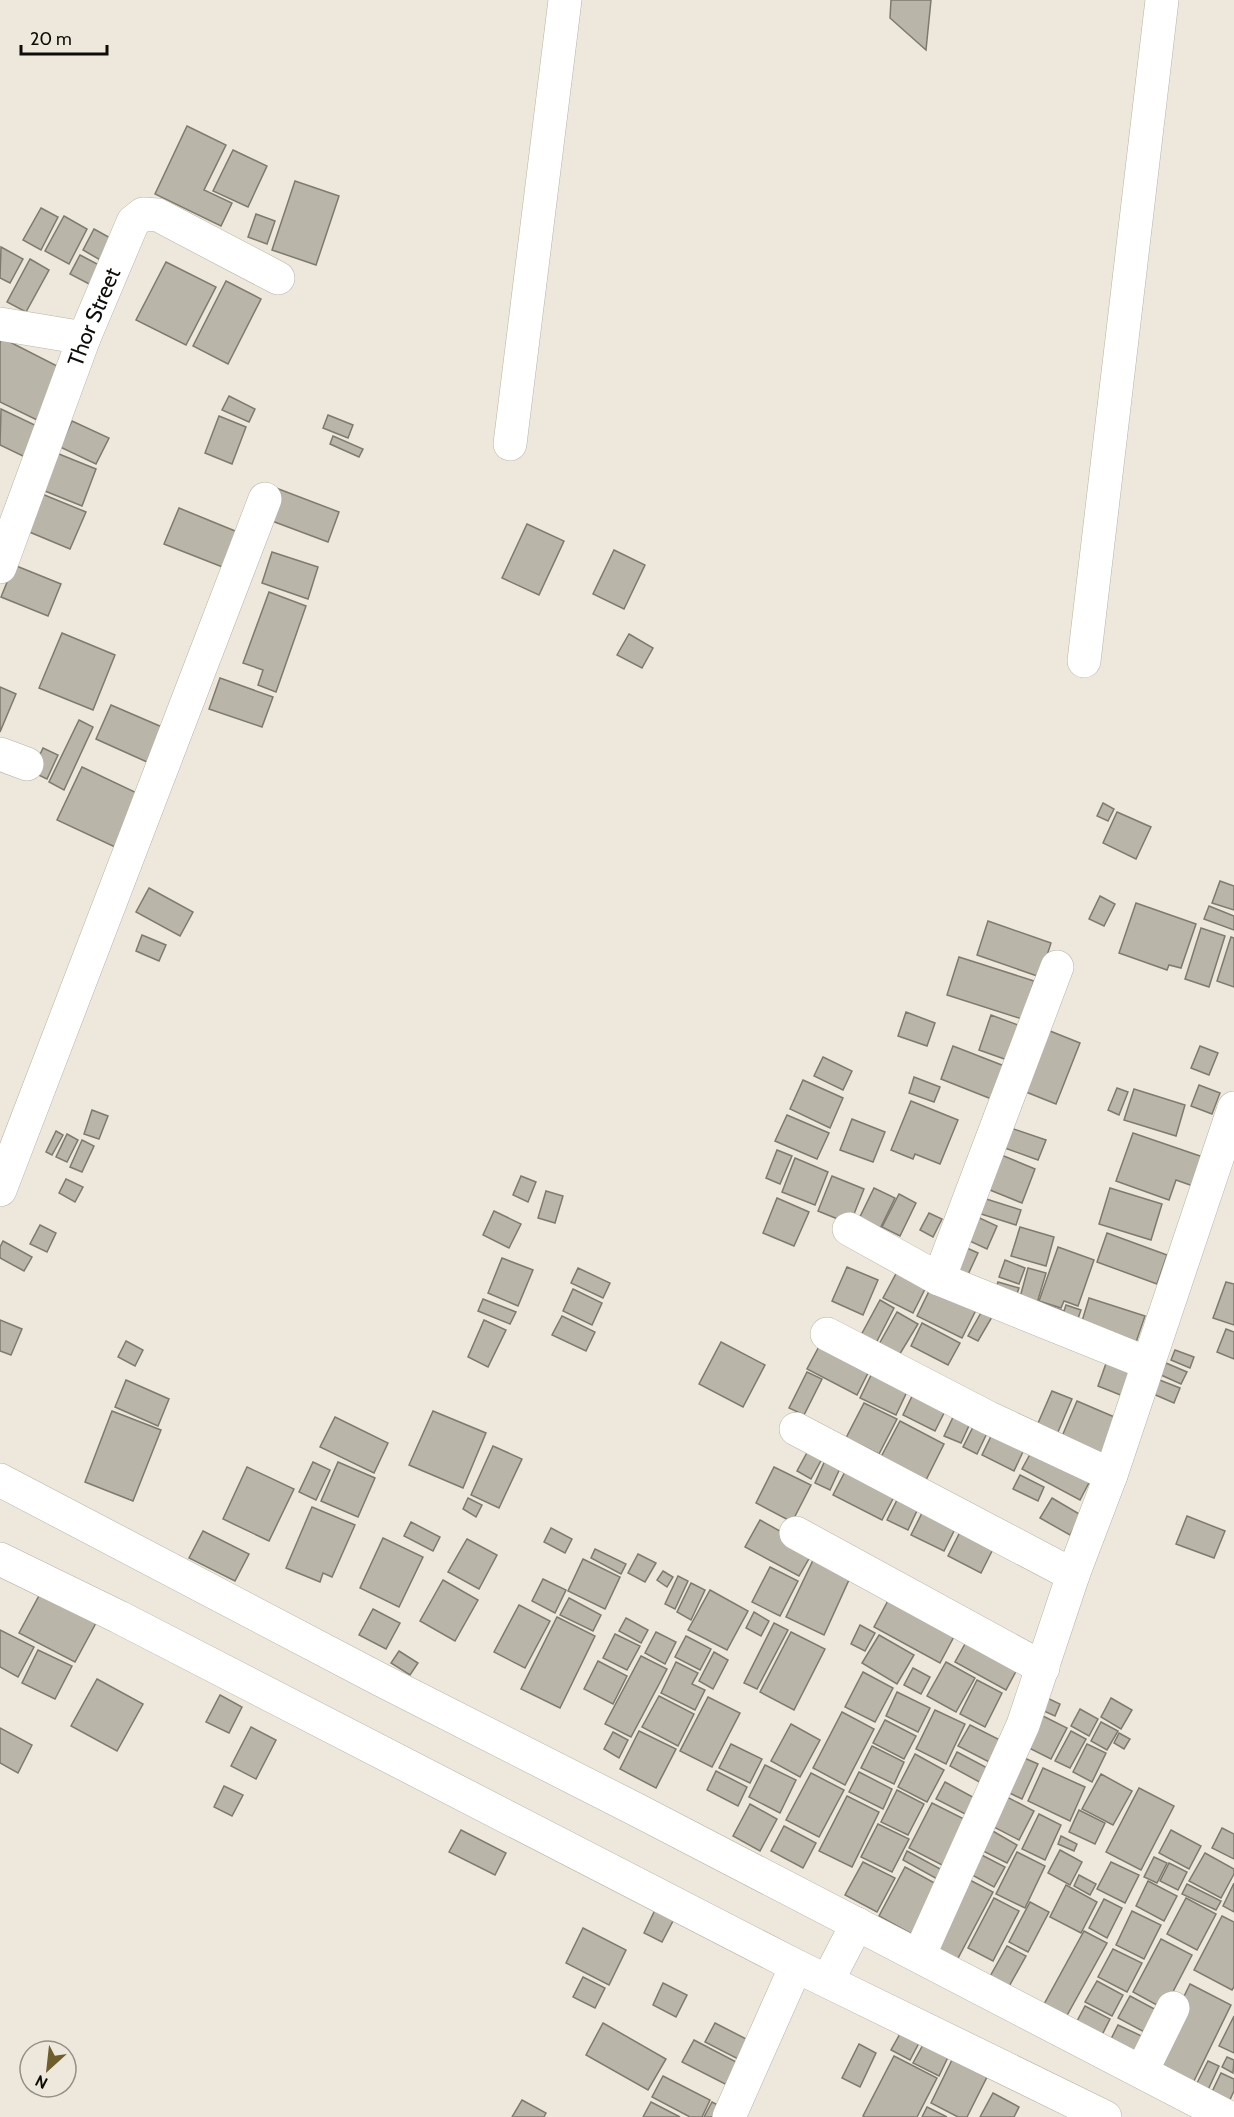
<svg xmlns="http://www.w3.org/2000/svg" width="1234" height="2117" font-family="Cabin,sans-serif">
  <rect width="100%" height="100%" fill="#ede8db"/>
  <g fill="#b9b5a8" stroke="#7e7a6d" stroke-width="1.5">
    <path d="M891 0H931L926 50 890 18Z"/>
    <path d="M187 126 226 145 204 190 232 203 221 226 155 194Z"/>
    <path d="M233 150 267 166 248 207 213 191Z"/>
    <path d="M295 181 339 196 316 265 272 250Z"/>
    <path d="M41 208 58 217 41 250 23 240Z"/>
    <path d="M256 214 275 221 267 244 248 237Z"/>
    <path d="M64 216 87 229 69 264 45 251Z"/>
    <path d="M94 229 114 240 102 261 83 250Z"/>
    <path d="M1 247 23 259 10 283 0 278Z"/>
    <path d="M80 255 101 266 91 285 70 274Z"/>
    <path d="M30 259 49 270 26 312 7 302Z"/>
    <path d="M166 262 216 287 186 345 136 320Z"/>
    <path d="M226 281 261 299 228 364 193 346Z"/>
    <path d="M2 338 63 369 37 420 0 402V343Z"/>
    <path d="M229 396 255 409 249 422 222 410Z"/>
    <path d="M1 409 39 427 25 457 0 445Z"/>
    <path d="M328 415 353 425 348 438 323 428Z"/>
    <path d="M219 416 246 427 232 464 205 453Z"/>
    <path d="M72 421 109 438 96 464 60 447Z"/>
    <path d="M333 436 363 449 359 457 330 444Z"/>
    <path d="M54 452 96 469 82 506 40 489Z"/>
    <path d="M276 488 339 512 328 542 264 518Z"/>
    <path d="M42 494 86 512 70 549 27 531Z"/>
    <path d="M179 508 240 533 225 568 164 544Z"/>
    <path d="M527 524 564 541 539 595 502 578Z"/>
    <path d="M614 550 645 565 624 609 593 594Z"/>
    <path d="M272 552 318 567 308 599 262 583Z"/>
    <path d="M14 565 61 584 48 616 1 597Z"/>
    <path d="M269 592 306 606 276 692 258 685 263 670 243 663Z"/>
    <path d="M62 633 115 655 93 710 39 688Z"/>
    <path d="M629 634 653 648 642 668 617 655Z"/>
    <path d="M220 678 273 697 262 727 209 709Z"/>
    <path d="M0 687 16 694 0 732Z"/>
    <path d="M111 705 162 727 147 762 96 739Z"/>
    <path d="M79 720 93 727 64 790 49 782Z"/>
    <path d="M43 748 58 755 47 779 32 772Z"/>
    <path d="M82 767 139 794 115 847 57 820Z"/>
    <path d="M1103 803 1114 809 1108 821 1097 816Z"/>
    <path d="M1117 812 1151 827 1136 859 1103 843Z"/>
    <path d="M1220 881 1234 886V910L1212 903Z"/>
    <path d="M149 888 193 912 180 936 136 912Z"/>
    <path d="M1100 896 1115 904 1104 926 1089 919Z"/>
    <path d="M1136 903 1196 924 1181 968 1169 965 1167 970 1119 953Z"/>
    <path d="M1209 906 1234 916V930L1204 919Z"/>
    <path d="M988 921 1051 943 1040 977 977 955Z"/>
    <path d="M1201 928 1225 936 1209 987 1185 979Z"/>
    <path d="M142 935 166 945 159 961 136 951Z"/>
    <path d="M1231 937 1234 938V987L1217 981Z"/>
    <path d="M959 957 1034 981 1022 1019 947 995Z"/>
    <path d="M906 1012 935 1023 927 1046 898 1036Z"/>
    <path d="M991 1015 1026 1028 1013 1062 979 1050Z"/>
    <path d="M1045 1029 1080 1043 1056 1104 1021 1090Z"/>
    <path d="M953 1046 1012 1069 999 1102 941 1079Z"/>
    <path d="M1200 1046 1218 1053 1209 1075 1191 1068Z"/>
    <path d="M823 1057 852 1071 843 1090 814 1076Z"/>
    <path d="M914 1077 940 1087 934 1102 909 1093Z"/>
    <path d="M803 1080 843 1098 830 1128 790 1109Z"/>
    <path d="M1199 1085 1220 1093 1212 1114 1191 1106Z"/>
    <path d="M1117 1088 1128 1092 1119 1115 1108 1110Z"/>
    <path d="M1134 1089 1185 1105 1176 1136 1124 1120Z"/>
    <path d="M911 1101 958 1120 940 1164 915 1154 913 1159 891 1150Z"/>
    <path d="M92 1110 108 1116 99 1139 84 1134Z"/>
    <path d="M787 1115 829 1133 817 1159 775 1141Z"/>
    <path d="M852 1119 885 1132 873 1162 840 1150Z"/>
    <path d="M1008 1127 1046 1140 1038 1160 1002 1147Z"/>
    <path d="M56 1131 63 1135 52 1155 46 1152Z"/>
    <path d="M1133 1133 1203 1157 1193 1186 1176 1180 1169 1200 1116 1181Z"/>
    <path d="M67 1134 78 1140 67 1162 56 1157Z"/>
    <path d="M82 1140 94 1146 82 1172 70 1167Z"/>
    <path d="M777 1150 792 1156 780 1184 766 1178Z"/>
    <path d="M999 1154 1035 1169 1022 1203 985 1188Z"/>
    <path d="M795 1158 828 1172 815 1205 782 1192Z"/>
    <path d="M521 1176 536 1182 528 1202 513 1195Z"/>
    <path d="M832 1176 864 1189 850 1224 818 1211Z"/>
    <path d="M66 1179 83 1187 75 1202 59 1193Z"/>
    <path d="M874 1188 895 1198 876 1237 855 1227Z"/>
    <path d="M1110 1188 1162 1204 1151 1240 1099 1224Z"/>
    <path d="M546 1191 563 1196 555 1223 538 1218Z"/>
    <path d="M899 1194 916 1203 900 1236 882 1227Z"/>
    <path d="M777 1198 809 1212 794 1246 763 1233Z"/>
    <path d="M983 1198 1021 1210 1016 1225 978 1213Z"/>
    <path d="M494 1211 521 1224 509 1248 483 1235Z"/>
    <path d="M929 1213 942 1219 933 1237 920 1230Z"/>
    <path d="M971 1214 997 1226 987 1249 961 1237Z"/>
    <path d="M40 1225 56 1233 47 1252 30 1244Z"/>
    <path d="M1020 1227 1054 1237 1046 1266 1011 1256Z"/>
    <path d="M1107 1233 1167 1255 1157 1284 1097 1262Z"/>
    <path d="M3 1241 32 1257 24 1271 0 1258V1247Z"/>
    <path d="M960 1245 978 1253 965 1281 947 1273Z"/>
    <path d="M1058 1247 1094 1260 1078 1306 1064 1301 1061 1308 1039 1301Z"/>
    <path d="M502 1258 533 1270 518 1306 488 1293Z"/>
    <path d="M1005 1260 1025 1268 1019 1284 999 1277Z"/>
    <path d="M847 1267 878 1280 863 1315 832 1301Z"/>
    <path d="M578 1268 610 1283 603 1298 571 1283Z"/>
    <path d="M1028 1268 1046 1273 1034 1313 1017 1308Z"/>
    <path d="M898 1270 927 1285 913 1313 883 1298Z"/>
    <path d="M998 1282 1019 1288 1013 1305 993 1298Z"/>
    <path d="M1226 1282 1234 1284V1325L1213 1318Z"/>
    <path d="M933 1283 978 1306 962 1338 917 1316Z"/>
    <path d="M573 1289 602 1303 592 1325 563 1311Z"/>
    <path d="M1089 1298 1145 1316 1134 1348 1079 1331Z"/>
    <path d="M483 1299 516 1312 510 1324 478 1311Z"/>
    <path d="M880 1300 894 1308 875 1345 860 1337Z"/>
    <path d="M1041 1303 1064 1311 1066 1305 1081 1310 1075 1327Z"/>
    <path d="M982 1311 992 1317 978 1341 968 1336Z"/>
    <path d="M897 1312 918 1324 898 1357 878 1346Z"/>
    <path d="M562 1316 595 1332 586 1351 552 1335Z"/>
    <path d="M0 1320 22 1329 11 1355 0 1351Z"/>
    <path d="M484 1320 506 1330 488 1367 468 1357Z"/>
    <path d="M922 1323 960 1343 948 1365 911 1346Z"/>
    <path d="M1226 1329 1234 1332V1359L1217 1352Z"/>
    <path d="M823 1339 872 1365 857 1395 807 1369Z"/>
    <path d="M126 1341 143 1350 135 1366 118 1357Z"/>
    <path d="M721 1342 765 1365 743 1407 699 1384Z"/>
    <path d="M1175 1350 1194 1357 1190 1368 1171 1360Z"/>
    <path d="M1109 1355 1135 1364 1123 1396 1098 1386Z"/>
    <path d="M1166 1363 1187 1372 1181 1384 1161 1375Z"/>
    <path d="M876 1365 912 1381 896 1415 860 1398Z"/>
    <path d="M807 1372 822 1379 804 1415 789 1408Z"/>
    <path d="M1157 1379 1180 1388 1174 1403 1151 1393Z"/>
    <path d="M126 1380 169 1399 158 1426 115 1407Z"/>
    <path d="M916 1388 948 1405 935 1431 903 1415Z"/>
    <path d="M1052 1391 1072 1399 1055 1439 1035 1430Z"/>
    <path d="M1077 1401 1119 1419 1101 1459 1060 1441Z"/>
    <path d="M864 1403 897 1419 879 1454 846 1438Z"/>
    <path d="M112 1411 161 1430 133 1501 85 1482Z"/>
    <path d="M433 1411 486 1433 463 1488 409 1465Z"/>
    <path d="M956 1411 972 1419 961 1443 944 1436Z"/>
    <path d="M335 1417 388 1443 374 1473 320 1447Z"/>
    <path d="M900 1421 944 1444 926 1480 881 1457Z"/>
    <path d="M976 1421 990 1427 977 1454 963 1447Z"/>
    <path d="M995 1428 1027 1443 1014 1471 982 1455Z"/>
    <path d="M493 1446 522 1459 499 1508 471 1495Z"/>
    <path d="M1034 1447 1092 1477 1080 1500 1022 1469Z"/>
    <path d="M809 1449 823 1457 811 1479 797 1471Z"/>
    <path d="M827 1456 842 1464 830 1490 815 1483Z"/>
    <path d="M313 1462 330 1470 316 1500 299 1492Z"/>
    <path d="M338 1462 375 1478 358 1517 321 1501Z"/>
    <path d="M849 1464 898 1489 882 1520 833 1495Z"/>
    <path d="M247 1467 294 1489 269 1541 223 1519Z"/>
    <path d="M774 1467 811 1485 792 1522 756 1503Z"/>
    <path d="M1020 1475 1044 1487 1038 1501 1013 1489Z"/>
    <path d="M901 1492 921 1502 908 1530 887 1520Z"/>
    <path d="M468 1498 482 1505 476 1517 463 1509Z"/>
    <path d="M1052 1498 1081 1515 1070 1535 1040 1518Z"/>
    <path d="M926 1505 959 1521 944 1551 911 1535Z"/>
    <path d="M312 1507 355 1525 332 1577 323 1573 320 1582 286 1568Z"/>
    <path d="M1187 1516 1225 1531 1214 1558 1176 1544Z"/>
    <path d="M760 1520 814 1550 799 1576 745 1547Z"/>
    <path d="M411 1522 440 1537 433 1551 404 1536Z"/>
    <path d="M963 1526 996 1543 981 1573 948 1556Z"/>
    <path d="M551 1528 572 1539 565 1553 544 1542Z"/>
    <path d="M203 1531 249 1554 235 1581 189 1558Z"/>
    <path d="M383 1538 423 1557 399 1607 360 1588Z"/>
    <path d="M467 1539 497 1555 479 1589 448 1572Z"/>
    <path d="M595 1549 626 1564 621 1574 591 1558Z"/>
    <path d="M638 1554 656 1563 645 1582 628 1573Z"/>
    <path d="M816 1554 853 1571 824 1635 786 1617Z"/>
    <path d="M583 1559 620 1577 605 1609 568 1591Z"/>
    <path d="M770 1567 798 1581 780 1616 752 1602Z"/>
    <path d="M663 1571 673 1577 667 1587 657 1580Z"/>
    <path d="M678 1576 688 1581 675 1609 665 1604Z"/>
    <path d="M543 1579 566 1590 555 1613 532 1601Z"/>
    <path d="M443 1580 478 1600 455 1641 420 1621Z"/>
    <path d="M691 1583 705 1590 691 1620 677 1612Z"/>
    <path d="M710 1590 748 1611 727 1650 688 1630Z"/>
    <path d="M41 1592 97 1621 75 1662 19 1633Z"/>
    <path d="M892 1593 958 1629 940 1663 874 1627Z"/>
    <path d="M569 1598 601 1615 593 1631 560 1615Z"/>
    <path d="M519 1605 550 1621 525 1668 494 1652Z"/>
    <path d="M373 1609 400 1623 386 1649 359 1635Z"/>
    <path d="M754 1612 769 1621 761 1636 746 1628Z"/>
    <path d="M557 1617 595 1636 560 1708 521 1689Z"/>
    <path d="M626 1618 648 1630 641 1643 619 1631Z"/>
    <path d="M774 1623 788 1630 757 1689 744 1683Z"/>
    <path d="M860 1625 875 1633 865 1651 851 1644Z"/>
    <path d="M0 1630 34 1647 18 1677 0 1667Z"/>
    <path d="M656 1632 676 1642 665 1664 645 1653Z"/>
    <path d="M791 1632 825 1649 794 1710 760 1692Z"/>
    <path d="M615 1634 640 1646 627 1670 603 1658Z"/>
    <path d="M879 1635 914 1655 897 1684 862 1663Z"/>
    <path d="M970 1635 1021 1662 1006 1690 955 1662Z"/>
    <path d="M686 1636 711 1649 700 1670 675 1657Z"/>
    <path d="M38 1650 72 1666 55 1699 22 1683Z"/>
    <path d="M399 1651 418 1663 410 1675 391 1663Z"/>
    <path d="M714 1652 728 1660 713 1689 699 1681Z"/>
    <path d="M641 1656 667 1669 631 1737 605 1724Z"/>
    <path d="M598 1661 627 1676 613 1704 584 1689Z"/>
    <path d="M676 1662 698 1673 692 1684 705 1690 695 1710 661 1693Z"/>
    <path d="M946 1662 975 1678 956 1712 927 1696Z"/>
    <path d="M913 1668 930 1677 921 1694 904 1685Z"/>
    <path d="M863 1672 893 1688 875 1722 845 1707Z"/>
    <path d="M97 1679 143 1704 117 1751 71 1726Z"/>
    <path d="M977 1680 1002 1693 985 1727 960 1714Z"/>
    <path d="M897 1692 930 1708 918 1732 886 1716Z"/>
    <path d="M220 1695 242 1707 229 1733 206 1722Z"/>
    <path d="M659 1696 694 1714 678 1746 642 1727Z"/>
    <path d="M1043 1696 1060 1704 1055 1716 1037 1708Z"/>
    <path d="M708 1697 740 1713 712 1767 680 1751Z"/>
    <path d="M1111 1698 1132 1710 1121 1729 1101 1717Z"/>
    <path d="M1080 1709 1098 1719 1089 1736 1071 1726Z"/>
    <path d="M935 1710 965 1724 946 1764 916 1749Z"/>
    <path d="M842 1712 874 1729 845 1785 813 1768Z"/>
    <path d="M1035 1712 1067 1728 1051 1759 1019 1743Z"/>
    <path d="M885 1720 916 1736 904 1759 873 1743Z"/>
    <path d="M1101 1722 1118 1731 1107 1750 1091 1741Z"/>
    <path d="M791 1724 820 1740 800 1777 771 1761Z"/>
    <path d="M970 1725 1004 1742 993 1764 958 1746Z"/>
    <path d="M251 1727 276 1740 256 1779 231 1766Z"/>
    <path d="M0 1728 32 1745 18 1773 0 1763Z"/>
    <path d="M639 1731 676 1749 656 1788 620 1769Z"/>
    <path d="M1071 1731 1086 1739 1070 1768 1055 1761Z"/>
    <path d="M613 1732 628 1740 619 1758 604 1749Z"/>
    <path d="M1119 1733 1130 1739 1124 1749 1114 1743Z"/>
    <path d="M731 1744 762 1759 750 1783 719 1768Z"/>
    <path d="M1087 1744 1106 1753 1092 1782 1073 1772Z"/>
    <path d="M872 1746 904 1762 894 1784 861 1768Z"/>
    <path d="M957 1752 993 1771 985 1785 950 1766Z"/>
    <path d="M915 1754 944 1770 927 1802 898 1787Z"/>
    <path d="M1015 1754 1038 1764 1022 1799 999 1788Z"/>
    <path d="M765 1765 796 1780 780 1813 749 1797Z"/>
    <path d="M1043 1768 1085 1787 1070 1821 1028 1801Z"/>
    <path d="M716 1771 747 1787 738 1806 707 1790Z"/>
    <path d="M859 1772 892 1789 883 1809 849 1792Z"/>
    <path d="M811 1773 844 1790 819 1837 786 1820Z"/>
    <path d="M1101 1774 1132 1791 1113 1825 1082 1809Z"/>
    <path d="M945 1782 980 1801 971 1817 936 1799Z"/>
    <path d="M224 1786 243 1795 232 1816 214 1807Z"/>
    <path d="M1139 1788 1174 1806 1141 1870 1106 1852Z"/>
    <path d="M897 1790 924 1804 908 1835 881 1822Z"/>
    <path d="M1003 1795 1034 1811 1019 1840 988 1824Z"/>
    <path d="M847 1796 879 1812 852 1867 819 1851Z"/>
    <path d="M932 1803 970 1822 946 1867 909 1848Z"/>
    <path d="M750 1804 777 1819 760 1851 733 1836Z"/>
    <path d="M1079 1810 1105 1823 1095 1844 1069 1832Z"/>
    <path d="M1039 1814 1061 1825 1045 1860 1022 1849Z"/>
    <path d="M878 1824 909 1839 892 1872 861 1857Z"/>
    <path d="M784 1826 816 1843 803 1868 771 1851Z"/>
    <path d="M1222 1828 1234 1834V1859L1212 1848Z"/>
    <path d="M461 1830 506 1853 495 1875 449 1852Z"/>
    <path d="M991 1830 1017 1845 1007 1863 981 1850Z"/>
    <path d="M1171 1830 1201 1846 1189 1869 1159 1853Z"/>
    <path d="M1061 1836 1077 1844 1074 1851 1058 1844Z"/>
    <path d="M1060 1850 1082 1862 1070 1885 1048 1873Z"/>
    <path d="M907 1851 944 1871 939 1880 903 1860Z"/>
    <path d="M974 1851 1005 1867 994 1887 963 1870Z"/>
    <path d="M1017 1852 1045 1866 1025 1908 996 1894Z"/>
    <path d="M1205 1853 1234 1869V1874L1221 1898 1189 1881Z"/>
    <path d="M1154 1857 1167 1863 1157 1883 1144 1877Z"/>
    <path d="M863 1862 895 1878 877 1912 845 1895Z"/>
    <path d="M1111 1862 1139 1875 1125 1903 1097 1889Z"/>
    <path d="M1169 1863 1187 1872 1178 1890 1160 1881Z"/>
    <path d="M905 1867 942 1887 915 1936 879 1916Z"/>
    <path d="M1079 1875 1096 1884 1090 1895 1074 1886Z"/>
    <path d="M964 1877 993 1892 956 1962 927 1947Z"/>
    <path d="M1148 1881 1177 1896 1164 1921 1136 1906Z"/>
    <path d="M1234 1883V1912L1223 1906Z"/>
    <path d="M1187 1884 1221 1901 1216 1910 1182 1894Z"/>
    <path d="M1066 1885 1097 1902 1081 1933 1050 1917Z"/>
    <path d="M994 1898 1019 1911 993 1961 968 1948Z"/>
    <path d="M1186 1898 1216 1914 1197 1950 1167 1934Z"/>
    <path d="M1104 1899 1122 1908 1107 1938 1089 1928Z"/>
    <path d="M1030 1902 1049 1912 1028 1952 1009 1942Z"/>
    <path d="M655 1910 674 1919 662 1942 644 1933Z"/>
    <path d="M1132 1911 1161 1925 1144 1959 1116 1945Z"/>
    <path d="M1222 1916 1234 1922V1987L1232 1990 1194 1970Z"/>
    <path d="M583 1928 626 1950 609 1985 566 1963Z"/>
    <path d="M1084 1931 1107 1943 1065 2019 1043 2006Z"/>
    <path d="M1161 1939 1192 1955 1164 2009 1133 1992Z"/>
    <path d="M1007 1946 1026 1956 1007 1990 988 1980Z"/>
    <path d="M1113 1949 1142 1963 1127 1992 1098 1977Z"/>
    <path d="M583 1977 605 1988 595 2008 573 1997Z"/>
    <path d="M1097 1981 1123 1995 1112 2016 1085 2002Z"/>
    <path d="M663 1983 687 1995 676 2017 653 2005Z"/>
    <path d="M1190 1984 1231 2005 1192 2085 1151 2064Z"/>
    <path d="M1130 1996 1162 2013 1150 2035 1118 2018Z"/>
    <path d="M1085 2006 1110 2019 1100 2039 1075 2025Z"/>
    <path d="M1234 2016V2053L1219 2046Z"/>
    <path d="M603 2023 666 2059 648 2090 586 2055Z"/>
    <path d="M715 2023 752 2042 742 2061 705 2042Z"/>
    <path d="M1118 2025 1148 2039 1139 2059 1108 2045Z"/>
    <path d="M901 2032 920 2041 910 2060 891 2050Z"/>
    <path d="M694 2040 742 2065 731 2087 682 2062Z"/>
    <path d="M924 2043 949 2055 939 2076 913 2063Z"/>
    <path d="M859 2044 876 2053 860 2087 842 2078Z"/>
    <path d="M894 2056 937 2078 917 2117H865L863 2116Z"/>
    <path d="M1227 2057 1234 2060 1233 2073 1222 2067Z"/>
    <path d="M952 2060 987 2077 967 2117H958L931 2103Z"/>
    <path d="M1208 2061 1219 2066 1207 2092 1195 2087Z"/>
    <path d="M1221 2073 1234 2079V2091L1228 2104 1210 2096Z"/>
    <path d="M663 2076 710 2100 702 2117H690L652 2097Z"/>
    <path d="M993 2093 1019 2107 1014 2117H980Z"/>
    <path d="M522 2100 546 2113 544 2117H512Z"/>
    <path d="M651 2102 680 2117H643Z"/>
    <path d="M712 2102 729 2111 726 2117H704Z"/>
    <path d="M927 2107 947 2117H922Z"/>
  </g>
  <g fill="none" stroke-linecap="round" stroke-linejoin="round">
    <defs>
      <g id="minor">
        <path d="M0 324 84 338"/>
        <path d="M510 444 565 0"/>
        <path id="s1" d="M0 567 84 338 133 222 143 214 158 215 278 278"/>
        <path d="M1084 661 1162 0"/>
        <path d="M0 754 27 764"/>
        <path d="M0 1190 265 499"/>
        <path d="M849 1229 939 1279 1147 1363"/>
        <path d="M939 1279 1057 967"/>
        <path d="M827 1334 989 1418 1111 1475"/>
        <path d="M796 1429 1073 1575"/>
        <path d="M0 1480 381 1680 637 1810 1228 2117"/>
        <path d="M796 1533 1043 1668"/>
        <path d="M0 1559 119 1617 796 1966 1105 2117"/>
        <path d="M919 1956 1023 1725 1073 1575 1111 1475 1234 1108"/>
        <path d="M828 1980 857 1924"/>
        <path d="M1142 2071 1173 2008"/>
        <path d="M729 2117 796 1966"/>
      </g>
    </defs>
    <use href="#minor" stroke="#b7b3a5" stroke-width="34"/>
    <use href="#minor" stroke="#fff" stroke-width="33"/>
  </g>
  <g text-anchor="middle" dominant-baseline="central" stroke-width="4.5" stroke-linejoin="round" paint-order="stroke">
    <g font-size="22" fill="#0e0c08" stroke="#ede8db">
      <text stroke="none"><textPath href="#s1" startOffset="267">Thor Street</textPath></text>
    </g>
  </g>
  <g transform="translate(48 2069) rotate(207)"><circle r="28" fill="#ede8db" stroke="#949087" stroke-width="1.5"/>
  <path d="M0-4.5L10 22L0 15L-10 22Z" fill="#6e5e2b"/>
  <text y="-9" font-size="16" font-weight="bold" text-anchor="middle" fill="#0e0c08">N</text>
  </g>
  <path d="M21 45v9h86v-9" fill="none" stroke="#0e0c08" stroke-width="3"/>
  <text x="30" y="45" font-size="18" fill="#0e0c08" stroke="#ede8db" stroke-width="4.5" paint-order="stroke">20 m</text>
</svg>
